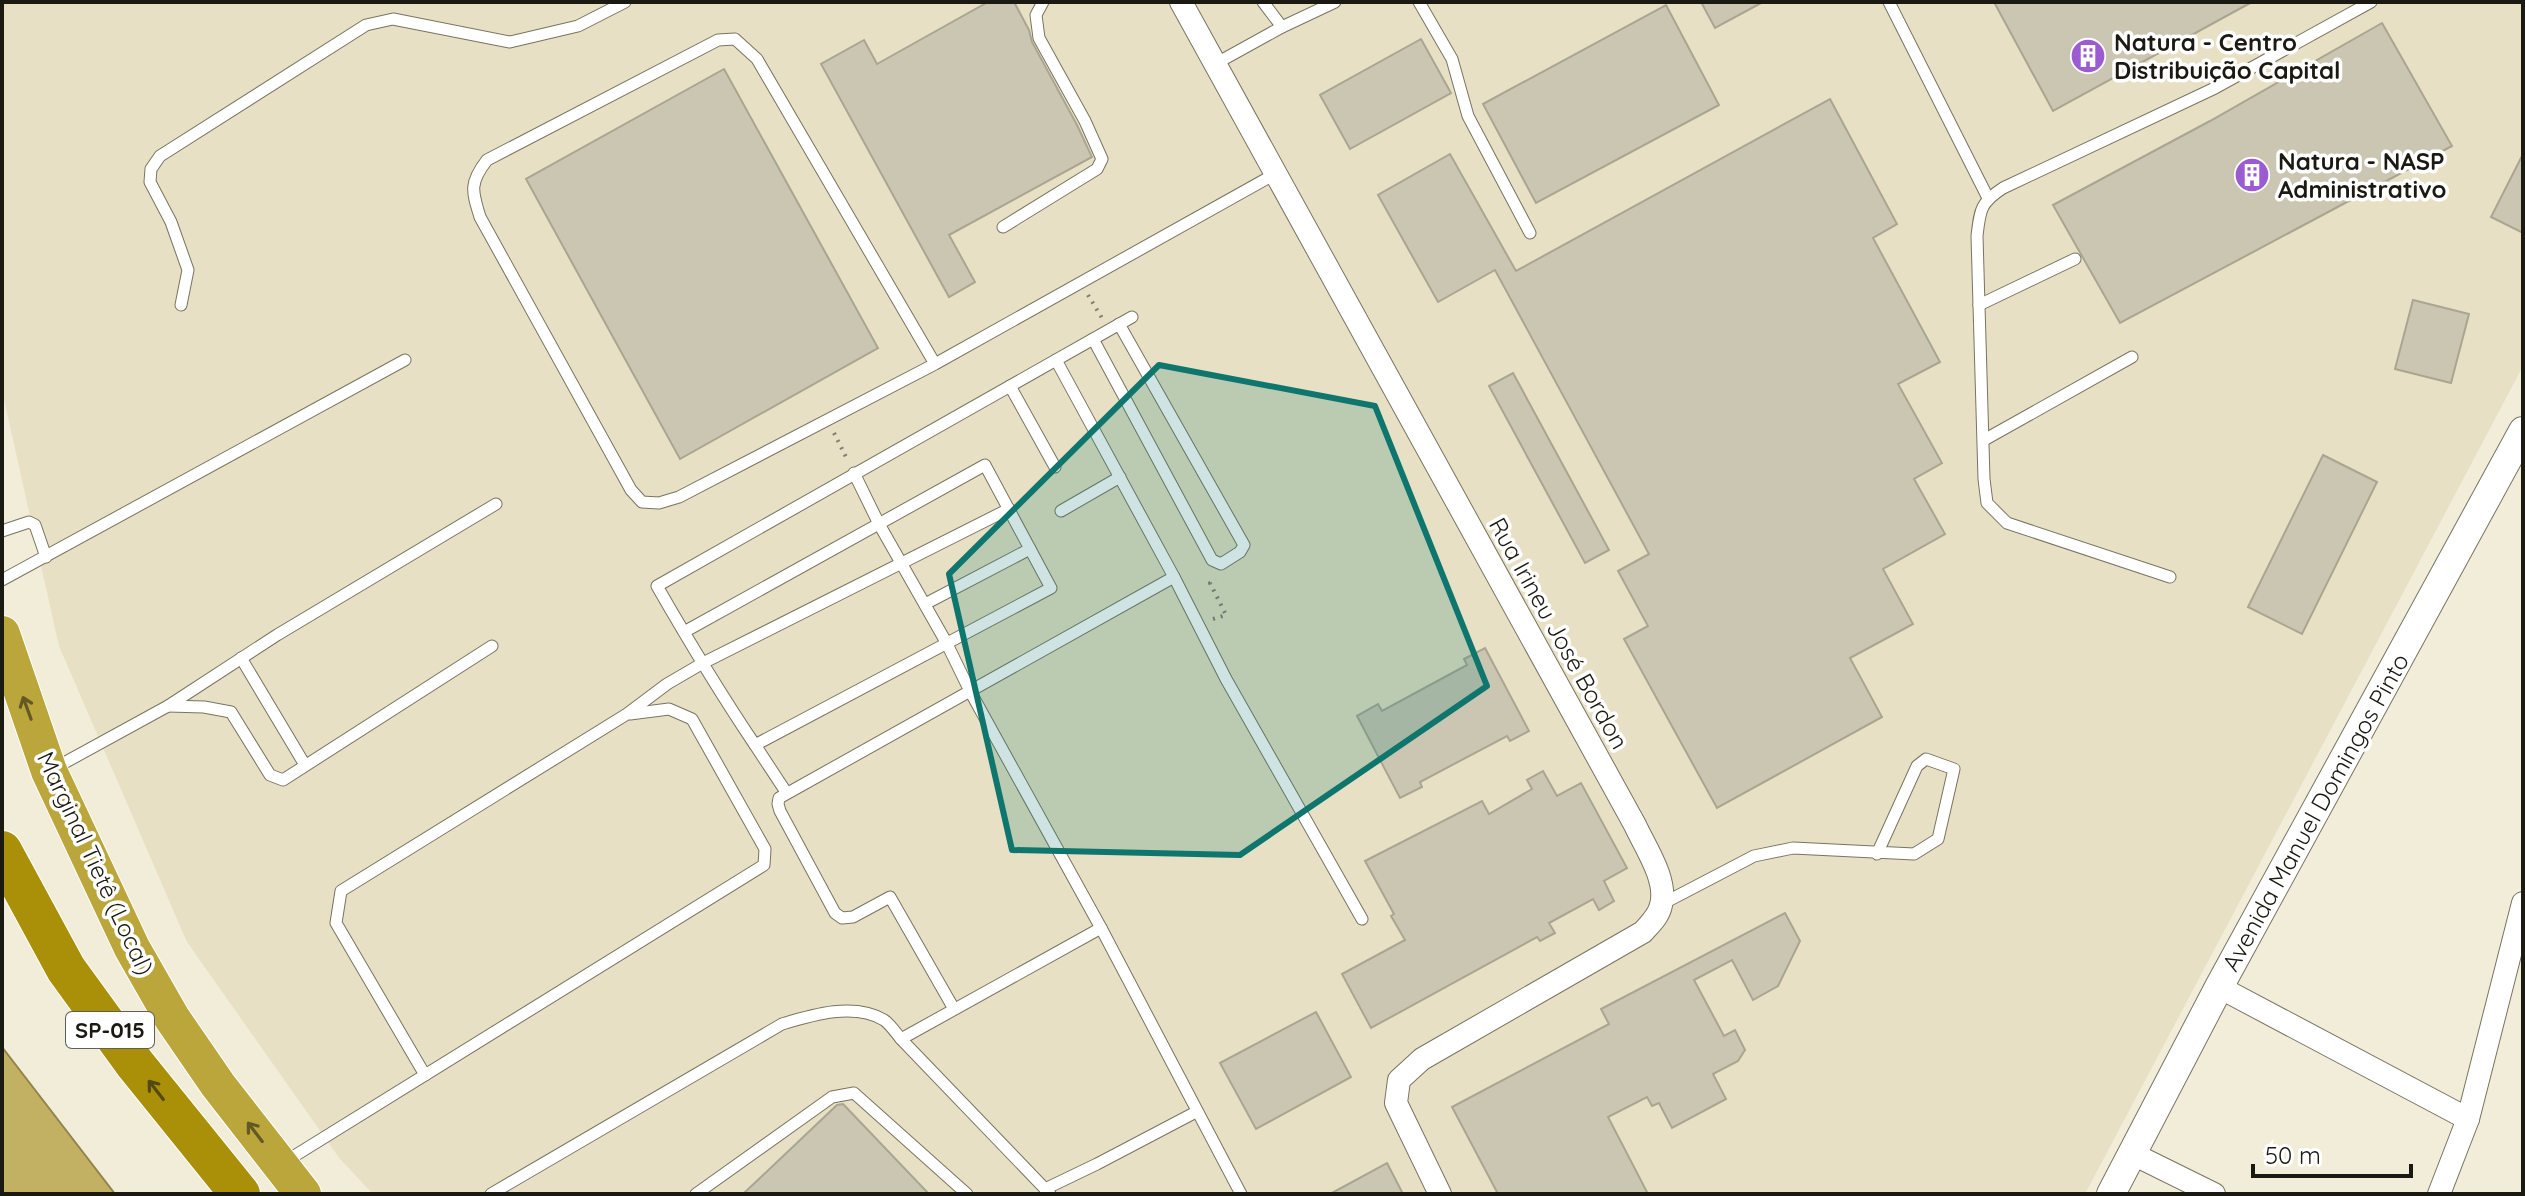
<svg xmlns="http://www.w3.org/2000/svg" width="2525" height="1196" font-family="Quicksand,sans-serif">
  <rect width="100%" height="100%" fill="#f1edd8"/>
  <path fill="#e7e0c4" d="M2 2H2523V366L2085 1194H373L340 1159 187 942 59 646 2 390Z"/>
  <path fill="#c3b163" stroke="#91844b" stroke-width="2" d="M2 1047 115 1194H2Z"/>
  <g fill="#cbc6b2" stroke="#a9a591" stroke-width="2">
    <path d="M988 2H1014L1029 30 1032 42 1077 125 1092 157 949 235 975 282 949 297 821 64 864 40 877 64Z"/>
    <path d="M1701 2H1763L1715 28Z"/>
    <path d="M1994 2H2252L2053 111Z"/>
    <path d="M1666 5 1719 105 1536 203 1483 104Z"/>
    <path d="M2382 23 2452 146 2120 323 2053 205 2210 121Z"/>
    <path d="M1421 39 1451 93 1350 149 1320 95Z"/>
    <path d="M724 69 878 348 680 459 526 179Z"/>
    <path d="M1830 99 1897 224 1873 238 1940 362 1898 384 1942 463 1914 479 1945 534 1883 569 1913 624 1850 658 1882 717 1717 808 1624 639 1648 626 1618 571 1649 554 1495 270 1438 302 1378 195 1450 154 1516 271Z"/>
    <path d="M2523 154V233L2491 217Z"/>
    <path d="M2413 300 2469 314 2451 383 2395 369Z"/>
    <path d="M1513 373 1609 550 1585 563 1489 386Z"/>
    <path d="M2323 455 2377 482 2302 634 2248 607Z"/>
    <path d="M1485 648 1529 731 1510 741 1507 736 1420 782 1422 787 1400 798 1357 716 1378 704 1382 711 1467 665 1464 659Z"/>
    <path d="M1543 771 1557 796 1581 783 1627 868 1604 881 1614 901 1599 910 1593 899 1549 923 1555 933 1540 941 1537 937 1371 1028 1342 974 1405 940 1391 916 1394 914 1365 861 1482 801 1489 814 1532 789 1527 780Z"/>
    <path d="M1785 913 1800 941 1778 986 1753 1000 1732 960 1694 980 1724 1036 1735 1030 1745 1050 1738 1061 1713 1074 1726 1099 1672 1128 1659 1103 1652 1106 1647 1097 1608 1117 1648 1194H1498L1452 1107 1609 1024 1601 1009Z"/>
    <path d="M1316 1012 1351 1077 1256 1129 1220 1063Z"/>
    <path d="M843 1104 929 1194H743L837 1105Z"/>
    <path d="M1387 1163 1403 1194H1330Z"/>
  </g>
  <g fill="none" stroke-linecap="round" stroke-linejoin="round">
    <defs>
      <g id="service">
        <path d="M1263 2 1282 27 1335 2"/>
        <path d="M1419 2 1452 59 1468 116 1530 233"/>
        <path d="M1889 2 1988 198"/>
        <path d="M1215 64 1282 27"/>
        <path d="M1003 227 1097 169 1102 159 1085 121 1039 38 1036 15 1043 2"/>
        <path d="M181 305 188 270 171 222 150 182 151 169 160 156 366 25 393 19 510 42 578 26 625 2"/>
        <path d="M1979 305 2075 259"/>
        <path d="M1093 339 1212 560 1221 564 1240 552 1244 545 1119 324"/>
        <path d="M1056 360 1174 577"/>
        <path d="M935 364 757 59 735 39 718 40 487 160C469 183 472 191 480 217L631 490 642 502 659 503 679 497 935 364 1275 174"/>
        <path d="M1010 386 1055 467"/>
        <path d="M1984 440 2132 357"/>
        <path d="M854 473 879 524 946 642 970 691 1101 928 1241 1194"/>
        <path d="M1061 511 1120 477"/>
        <path d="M2 531 29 522 35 525 46 557"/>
        <path d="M2170 577 2007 523 1987 503 1984 479 1977 236C1980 210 1980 203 2003 188L2215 88 2371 2"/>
        <path d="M2 580 405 360"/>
        <path d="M925 604 1030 549"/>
        <path d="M684 632 985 465 1051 588 755 745C720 693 688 640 657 586L1132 317"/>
        <path d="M241 658 305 765"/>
        <path d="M168 706 204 707 231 712 270 775 283 780 492 646"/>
        <path d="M755 745 786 792"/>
        <path d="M53 769 168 706 277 635 496 504"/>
        <path d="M1662 904 1754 856 1793 848 1914 854 1938 839 1954 769 1926 759 1917 766 1877 854"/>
        <path d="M954 1009 890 897 853 917 842 918 835 913 780 811 778 804 779 798 1174 577 1226 679 1362 919"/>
        <path d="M901 1039 1050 1194"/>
        <path d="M425 1075 336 923 341 891 627 714 667 684 703 663 1009 509"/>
        <path d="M283 1163 764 865 765 849 692 719 669 709 630 714"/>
        <path d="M1045 1189 1097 1164 1196 1112"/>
        <path d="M491 1194 782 1024C812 1015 854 1002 884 1020 890 1024 896 1033 901 1039L1101 928"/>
        <path d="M696 1194 832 1097 854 1093 967 1194"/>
      </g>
      <g id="minor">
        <path d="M1181 2 1635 825C1645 847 1668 880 1661 905 1659 916 1650 924 1643 932L1422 1059 1399 1080 1396 1103 1440 1194"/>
        <path d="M2219 987 2468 1119"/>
        <path d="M2131 1153 2214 1194"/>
        <path d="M2439 1194 2468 1119 2523 903"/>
      </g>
      <path id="tertiary" d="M2111 1194 2219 987 2523 431"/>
      <path id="trunk" d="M2 634 49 771 132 948 172 1018 218 1085 303 1194"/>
      <path id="motorway" d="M2 851 66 969 135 1064 240 1194"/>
    </defs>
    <use href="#service" stroke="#787462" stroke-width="13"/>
    <use href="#minor" stroke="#787462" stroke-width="24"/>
    <use href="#tertiary" stroke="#787462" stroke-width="30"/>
    <use href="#trunk" stroke="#fff" stroke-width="38"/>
    <use href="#motorway" stroke="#fff" stroke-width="42"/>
    <g stroke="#828072" stroke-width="4" stroke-dasharray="2 6" stroke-linecap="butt">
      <path d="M1088 295 1102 318"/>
      <path d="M834 433 848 461"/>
      <path d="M1213 619 1226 615 1210 583 1216 580"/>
    </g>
    <use href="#service" stroke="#fff" stroke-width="11"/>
    <use href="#minor" stroke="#fff" stroke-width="22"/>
    <use href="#tertiary" stroke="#fff" stroke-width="28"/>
    <use href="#trunk" stroke="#baa63a" stroke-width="36"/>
    <use href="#motorway" stroke="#a99008" stroke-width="40"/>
  </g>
  <defs><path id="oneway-shaft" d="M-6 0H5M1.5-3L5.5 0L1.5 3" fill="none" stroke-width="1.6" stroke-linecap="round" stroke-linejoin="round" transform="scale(2)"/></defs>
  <g stroke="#635924">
    <use href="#oneway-shaft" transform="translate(27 708) rotate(-110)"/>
    <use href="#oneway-shaft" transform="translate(255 1132) rotate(-127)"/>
  </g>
  <use stroke="#54490e" href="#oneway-shaft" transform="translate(156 1090) rotate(-128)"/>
  <path fill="#0f766e" fill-opacity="0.2" stroke="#0f766e" stroke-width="6" stroke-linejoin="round" d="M1159 365 1375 406 1487 686 1240 855 1012 850 949 574Z"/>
  <defs>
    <symbol id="building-disc" viewBox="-11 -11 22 22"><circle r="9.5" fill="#9b5bd1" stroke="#fff"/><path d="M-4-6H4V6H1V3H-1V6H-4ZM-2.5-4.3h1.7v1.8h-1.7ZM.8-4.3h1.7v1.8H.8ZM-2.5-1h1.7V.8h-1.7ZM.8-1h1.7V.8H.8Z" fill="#fff"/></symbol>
  </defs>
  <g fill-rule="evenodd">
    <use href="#building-disc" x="2068" y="36" width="40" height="40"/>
    <use href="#building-disc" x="2232" y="155" width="40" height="40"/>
  </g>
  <g text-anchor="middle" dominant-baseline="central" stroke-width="7" stroke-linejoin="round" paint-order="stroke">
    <rect fill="#fff" stroke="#5f5f59" stroke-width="2" x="66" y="1012" width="88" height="36" rx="6"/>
    <g font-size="22" font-weight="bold" fill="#1b1a12">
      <text x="110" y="1030">SP-015</text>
    </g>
    <g font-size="24" font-weight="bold" fill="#1b1a12" stroke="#fff" text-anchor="start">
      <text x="2114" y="42">Natura - Centro<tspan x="2114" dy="28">Distribuição Capital</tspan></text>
      <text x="2278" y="161">Natura - NASP<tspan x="2278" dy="28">Administrativo</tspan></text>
    </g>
    <g font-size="24" fill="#1b1a12" stroke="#fff">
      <text transform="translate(1559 633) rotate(61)">Rua Irineu José Bordon</text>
      <text transform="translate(2315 812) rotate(-61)">Avenida Manuel Domingos Pinto</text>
      <text transform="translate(96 863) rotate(65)">Marginal Tietê (Local)</text>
    </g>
  </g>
  <rect width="2525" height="1196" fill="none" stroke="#1b1a12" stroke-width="8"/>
  <path d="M2253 1164v12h158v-12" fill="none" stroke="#1b1a12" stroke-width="4"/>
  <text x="2265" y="1164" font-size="24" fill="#1b1a12" stroke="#ffffff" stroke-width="6" paint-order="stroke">50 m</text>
</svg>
